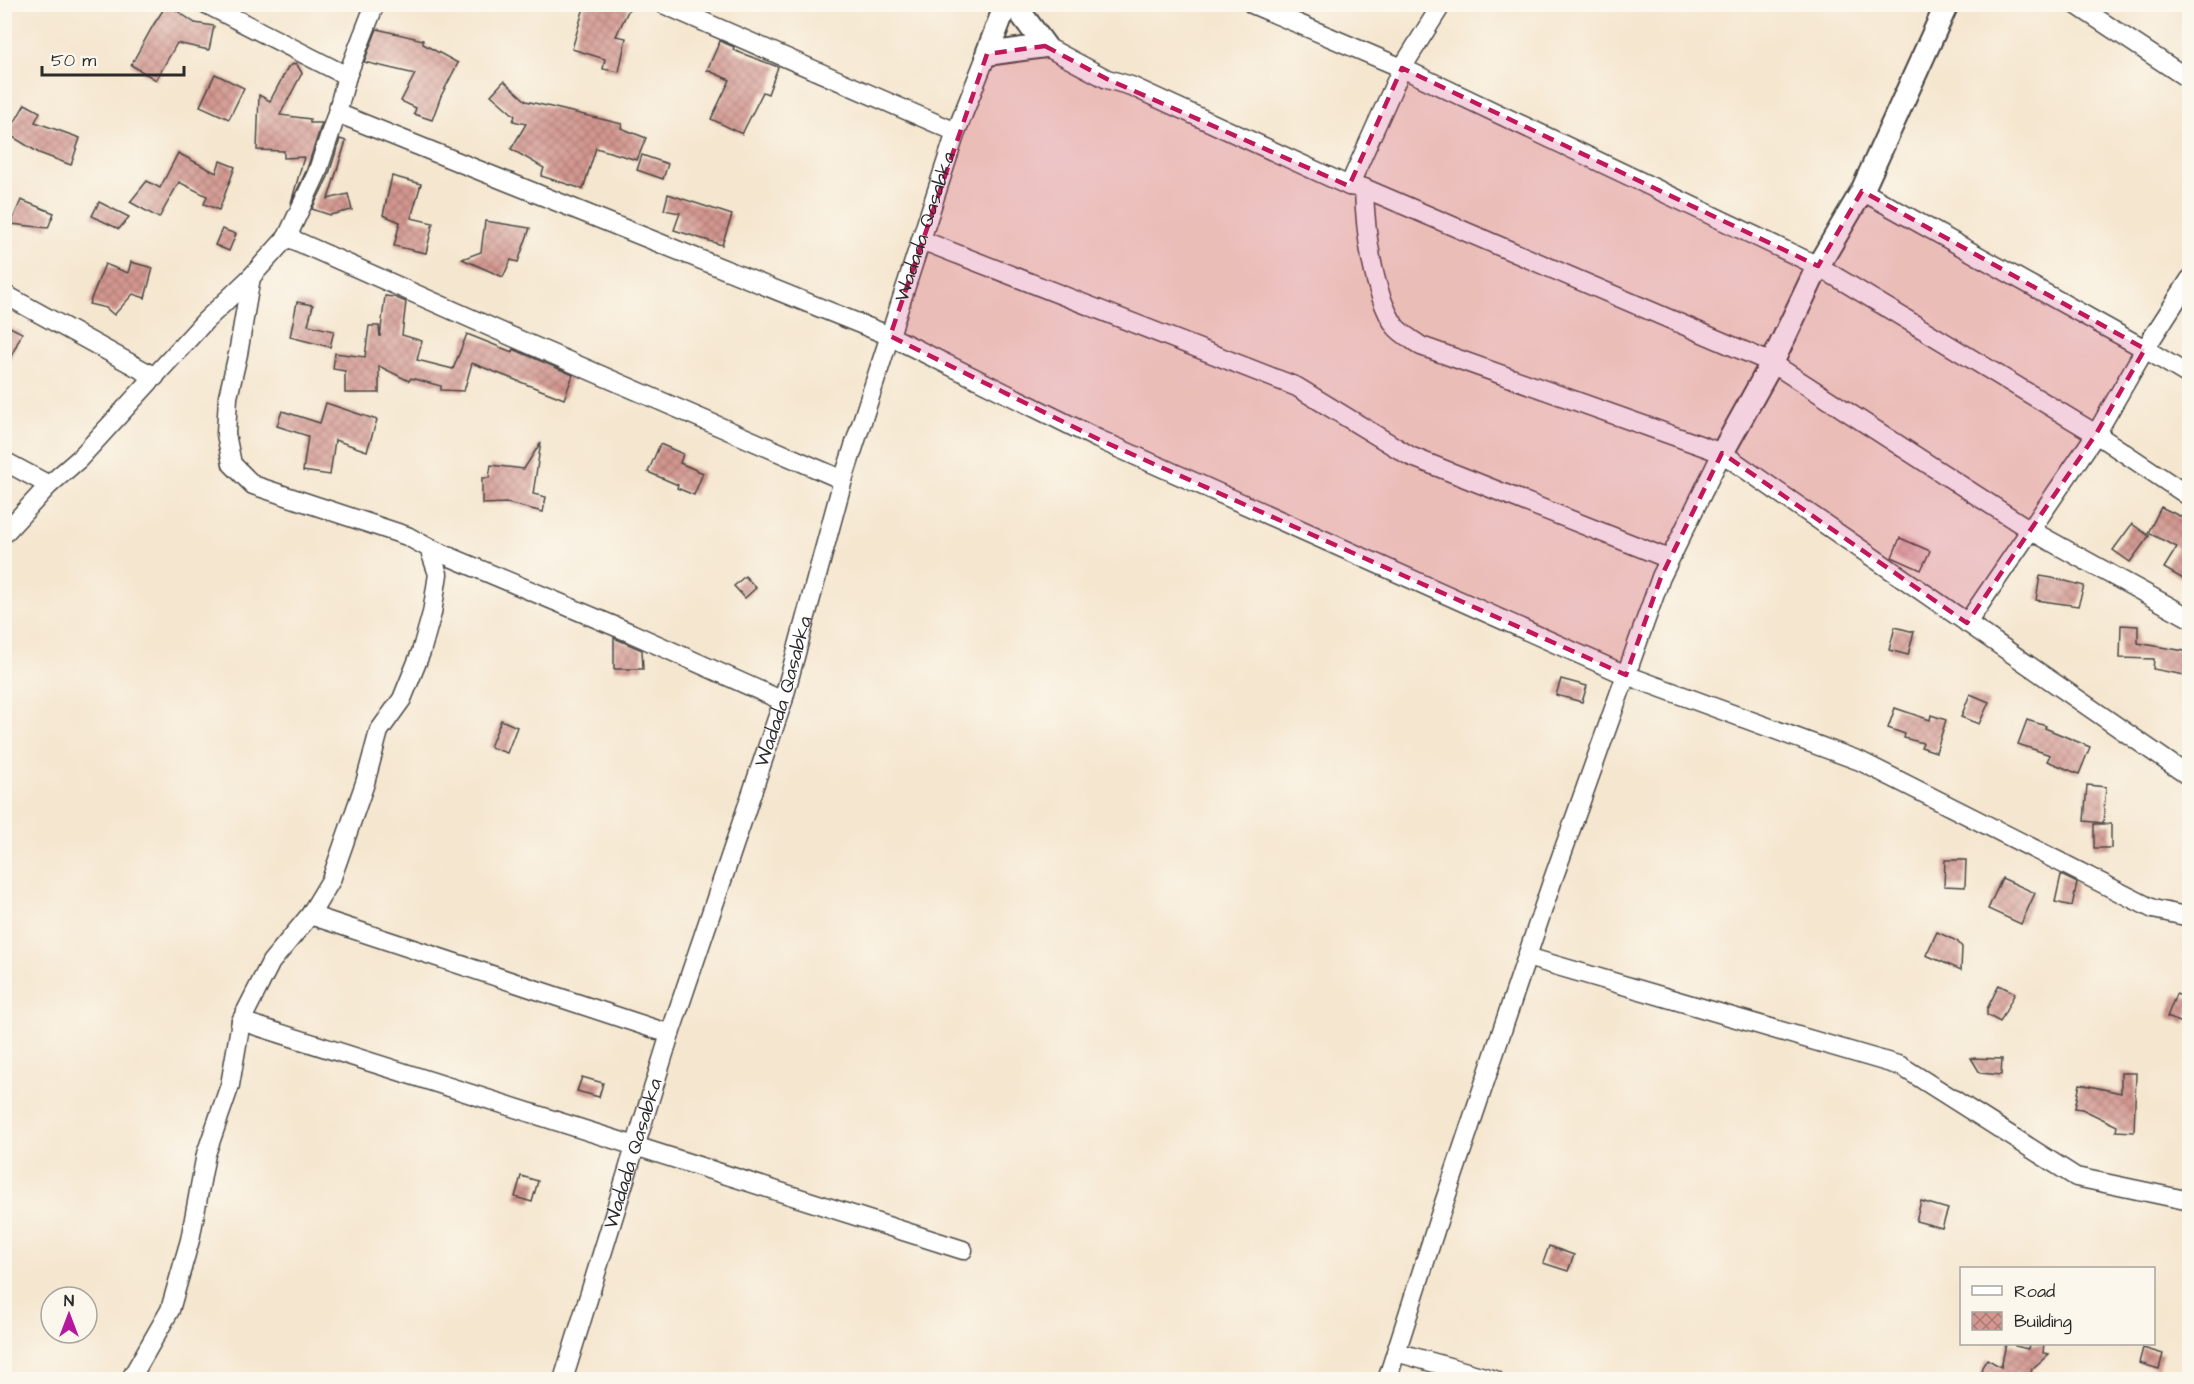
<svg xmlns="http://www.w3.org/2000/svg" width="2194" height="1384" font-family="'Architects Daughter',sans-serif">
  <defs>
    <pattern id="building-cross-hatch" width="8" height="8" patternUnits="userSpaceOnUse" patternTransform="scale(1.5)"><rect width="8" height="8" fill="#d39790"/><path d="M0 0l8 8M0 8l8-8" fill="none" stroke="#ab7b76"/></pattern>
  </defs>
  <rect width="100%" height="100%" fill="#fbf7ec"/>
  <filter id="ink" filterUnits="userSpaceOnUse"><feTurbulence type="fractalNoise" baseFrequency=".0167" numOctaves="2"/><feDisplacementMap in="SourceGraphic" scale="12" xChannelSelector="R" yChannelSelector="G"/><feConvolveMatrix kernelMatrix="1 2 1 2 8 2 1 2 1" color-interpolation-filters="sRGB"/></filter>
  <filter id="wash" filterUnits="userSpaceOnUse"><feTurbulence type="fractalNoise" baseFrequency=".008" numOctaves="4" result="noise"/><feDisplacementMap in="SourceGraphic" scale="24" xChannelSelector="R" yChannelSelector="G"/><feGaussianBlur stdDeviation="1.35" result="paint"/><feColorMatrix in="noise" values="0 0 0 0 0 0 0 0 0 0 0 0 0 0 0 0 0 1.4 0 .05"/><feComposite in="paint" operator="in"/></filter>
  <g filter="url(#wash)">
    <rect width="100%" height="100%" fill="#f5e6cf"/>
    <g id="blocks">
      <g fill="url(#building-cross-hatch)">
        <path d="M167 4 195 23 214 26 209 50 177 43 156 80 131 65 154 24Z"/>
        <path d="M585 4H620L629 9 616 36 626 38 619 72 603 69 605 59 572 49Z"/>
        <path d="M377 29 423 40V44L458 63 441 96 432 120 414 114 416 108 401 101 415 74 364 62Z"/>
        <path d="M720 41 734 47 733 50 778 67 768 94 763 92 742 134 711 119 730 80 707 70Z"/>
        <path d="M296 63 302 73 280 115 310 119V123H322L307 169 291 203 304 157 284 158V151L257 150 259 95 270 101 288 67Z"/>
        <path d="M215 74 244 88 229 119 200 106Z"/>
        <path d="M504 81 526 101 622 124 621 128 646 138 637 160 596 148 583 189 541 176 544 168 511 149 526 124 513 121 515 116 491 95Z"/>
        <path d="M25 104 40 112 35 122 80 138 71 165 39 153 8 134Z"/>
        <path d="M340 139 346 141 328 199 348 194 352 210 330 215 312 209 328 177Z"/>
        <path d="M178 153 216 173 220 161 235 167 219 210 204 204 207 196 179 182 159 218 130 202 147 181 160 188Z"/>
        <path d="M642 155 668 164 663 179 637 170Z"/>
        <path d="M392 176 421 184 411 218 433 223 426 253 394 246 400 222 383 215Z"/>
        <path d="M668 194 732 215 722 245 674 230 680 213 664 210Z"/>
        <path d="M21 200 54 213 48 228 11 224Z"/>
        <path d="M99 202 129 217 119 229 92 216Z"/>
        <path d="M485 221 530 228 518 262 511 260 503 277 462 259 481 252Z"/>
        <path d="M222 229 236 234 229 251 215 245Z"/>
        <path d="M131 262 153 268 145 298 133 294 114 315 106 308 89 304 105 264 128 273Z"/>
        <path d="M385 296 394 297 406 302 402 335 422 341 417 360 453 369 467 334 512 352 513 349 573 375 564 399 472 363 464 391 441 390V386L411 378 409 381 379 366V393H345V371L333 369 335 353 365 357 369 326H379L380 337Z"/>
        <path d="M297 302 313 305 308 325 334 331 330 347 290 337Z"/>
        <path d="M4 324 22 333 4 372Z"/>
        <path d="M326 403 377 420 367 451 335 440 330 475 303 471 308 436 277 426 282 411 320 423Z"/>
        <path d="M541 442 533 494 546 497 543 512 507 503 482 504V478H489L491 465 524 469Z"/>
        <path d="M660 444 683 454 680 463 703 473 694 495 677 488 678 485 648 472Z"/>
        <path d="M2161 507 2190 521V583L2164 568 2177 547 2148 533Z"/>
        <path d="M2132 524 2149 536 2130 562 2113 550Z"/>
        <path d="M1900 538 1930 551 1921 570 1892 557Z"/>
        <path d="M745 576 756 588 745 598 734 586Z"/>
        <path d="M2040 576 2058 579 2084 586 2078 606 2036 600Z"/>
        <path d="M2121 625 2138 626V643L2190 652V676L2153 669 2154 659 2120 658Z"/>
        <path d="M1895 627 1914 632 1908 655 1889 650Z"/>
        <path d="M614 638 642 650 643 669H614Z"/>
        <path d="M1561 679 1587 686 1582 702 1556 695Z"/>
        <path d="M1970 694 1989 702 1979 724 1961 717Z"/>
        <path d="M1895 708 1930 720 1931 715 1946 720 1936 752 1921 747 1923 743 1904 738 1905 734 1888 728Z"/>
        <path d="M501 720 517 727 507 753 490 747Z"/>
        <path d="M2027 720 2046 726 2045 728 2090 747 2079 774 2047 761 2050 755 2018 744Z"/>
        <path d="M2087 785 2106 787 2103 823 2084 821Z"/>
        <rect x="2094" y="824" width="17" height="24"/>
        <path d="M1945 860H1966L1965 887 1944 886Z"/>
        <path d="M2061 875 2077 883 2072 906 2055 902Z"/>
        <path d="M2002 878 2035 893 2021 924 1988 909Z"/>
        <path d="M1937 932 1957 941 1962 947 1961 970 1926 955Z"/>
        <path d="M1999 985 2015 993 2000 1022 1987 1015V1009Z"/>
        <path d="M2176 994 2190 999V1011L2185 1024 2167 1017Z"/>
        <path d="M1971 1058 2002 1059 2001 1075 1980 1073Z"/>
        <path d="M2121 1073H2136L2134 1132 2116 1131 2117 1126 2082 1109 2075 1108 2080 1084 2121 1093Z"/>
        <path d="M582 1077 603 1083 599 1097 577 1091Z"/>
        <path d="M521 1176 538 1181 532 1202 515 1197Z"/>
        <path d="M1921 1201 1948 1209 1942 1228 1916 1221Z"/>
        <path d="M1549 1246 1574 1255 1568 1271 1543 1263Z"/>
        <path d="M2006 1344H2015V1346L2028 1349 2029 1344H2044L2043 1353 2049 1354 2032 1369 2030 1377 2015 1373V1376L2020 1380H1980L1982 1367 1987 1359 2001 1367Z"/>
        <path d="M2143 1348 2163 1354 2159 1369 2139 1363Z"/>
      </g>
    </g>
  </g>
  <g filter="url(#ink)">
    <use href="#blocks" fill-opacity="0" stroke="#494744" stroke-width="1.5"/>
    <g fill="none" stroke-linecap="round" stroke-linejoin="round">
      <defs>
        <g id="minor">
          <path d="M206 4 347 76"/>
          <path d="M663 4 956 132"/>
          <path d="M1252 4 1402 68 1818 266 2096 434 2190 497"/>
          <path d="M2075 4 2190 80"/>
          <path d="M1045 46 1107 79 1131 86 1349 186 1364 188C1365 229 1372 291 1395 326 1401 334 1413 340 1421 346L1722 453 2190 777"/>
          <path d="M337 113 890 336 1098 439 1626 675 1860 761 2153 909 2190 917"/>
          <path d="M1349 186 1402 68 1442 4"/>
          <path d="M1364 188 1772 363 2030 530 2190 618"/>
          <path d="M1862 191 2145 349 2190 279"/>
          <path d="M287 237 515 338 843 480"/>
          <path d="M921 240 1297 387 1410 456 1669 559"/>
          <path d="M4 294 155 377"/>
          <path d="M4 461 49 485"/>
          <path d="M4 534 49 485 79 459 205 321 251 277 287 237 317 173 337 113 347 76 375 4"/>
          <path d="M429 548 631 633 783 701"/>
          <path d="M1967 623 2096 434 2145 349 2190 376"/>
          <path d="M310 915 670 1034"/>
          <path d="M1527 957 1901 1066 2076 1177 2190 1201"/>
          <path d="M241 1021 963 1250"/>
          <path d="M1396 1352 1495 1380"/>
          <path d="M130 1380 170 1310 190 1240 206 1154 230 1085 241 1021 271 962 310 915 331 880 365 783 379 731 402 699 421 652 432 613 438 574 429 548 407 536 253 485 232 464 226 434 228 397 238 354 251 277"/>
          <path id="s1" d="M563 1380 670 1034 783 701 843 480 956 132 987 54"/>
          <path d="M1387 1380 1439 1218 1552 882 1661 577 1722 453"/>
        </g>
        <g id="tertiary">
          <path d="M1006 4 987 54 1045 46 1014 4"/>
          <path d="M1722 453 1772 363 1818 266 1862 191 1947 4"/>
        </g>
      </defs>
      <use href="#minor" stroke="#494744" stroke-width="21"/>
      <use href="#tertiary" stroke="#494744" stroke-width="26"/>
      <use href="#minor" stroke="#fff" stroke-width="18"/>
      <use href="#tertiary" stroke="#fff" stroke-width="22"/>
    </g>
  </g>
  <path fill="#c2185b" fill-opacity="0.2" stroke="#c2185b" stroke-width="4.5" stroke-dasharray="12 8" stroke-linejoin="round" d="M1045 46 1107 79 1349 186 1402 68 1818 266 1862 191 2145 349 2096 434 1967 623 1722 453 1661 577 1626 675 1098 439 890 336 987 54Z"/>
  <g text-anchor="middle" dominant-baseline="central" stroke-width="6" stroke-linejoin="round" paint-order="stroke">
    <g font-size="20" fill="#2b2b2b" stroke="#fbf7ec">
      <text stroke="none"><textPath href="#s1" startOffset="1209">Wadada Qasabka</textPath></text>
      <text stroke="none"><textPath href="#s1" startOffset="723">Wadada Qasabka</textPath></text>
      <text stroke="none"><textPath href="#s1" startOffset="237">Wadada Qasabka</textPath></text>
    </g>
  </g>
  <rect width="2194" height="1384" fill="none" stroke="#fbf7ec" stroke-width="24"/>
  <rect x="1960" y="1267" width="195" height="78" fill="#fbf7ec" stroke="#a8a59f" stroke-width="1.5"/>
  <rect x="1972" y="1286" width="30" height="9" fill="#ffffff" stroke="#a8a59f" stroke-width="1.5"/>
  <text x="2014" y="1297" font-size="18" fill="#2b2b2b">Road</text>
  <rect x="1972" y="1312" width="30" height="18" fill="url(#building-cross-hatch)" stroke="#a8a59f" stroke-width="1.5"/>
  <text x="2014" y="1327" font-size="18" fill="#2b2b2b">Building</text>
  <g transform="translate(69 1315)"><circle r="28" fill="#fbf7ec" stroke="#a8a59f" stroke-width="1.5"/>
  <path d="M0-4.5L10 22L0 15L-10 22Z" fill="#b5179e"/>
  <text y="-9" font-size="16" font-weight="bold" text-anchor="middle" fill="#2b2b2b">N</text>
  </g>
  <path d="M42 66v9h142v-9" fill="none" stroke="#2b2b2b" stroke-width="3"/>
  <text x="51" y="66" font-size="18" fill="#2b2b2b" stroke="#fbf7ec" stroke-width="4.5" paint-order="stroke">50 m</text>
</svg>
